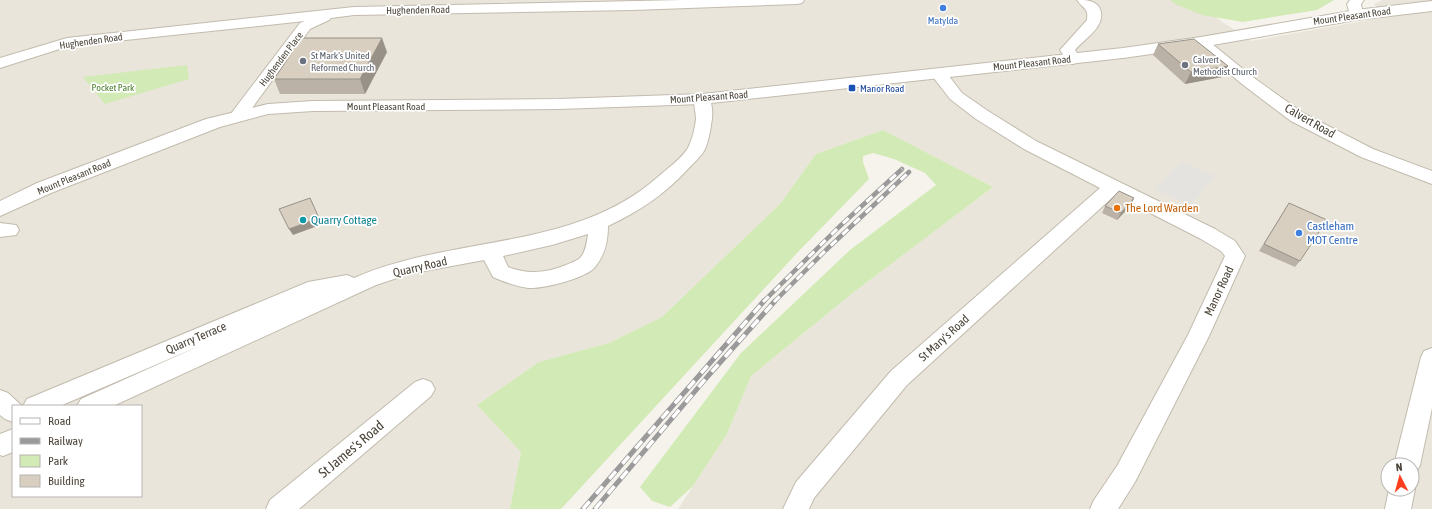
<svg xmlns="http://www.w3.org/2000/svg" width="1432" height="509" font-family="'Asap Condensed',sans-serif">
  <rect width="100%" height="100%" fill="#f6f3ec"/>
  <path fill="#eae5da" fill-rule="evenodd" d="M0 0H1190L1251 41 1386 17 1374 4 1383 0H1432V509H678L727 434 751 376 854 292 993 187 883 130 816 154 780 204 662 317 609 343 539 362 477 405 521 452 510 509H0ZM13 406H141V496H13ZM1388 465H1412V489H1388Z"/>
  <g fill="#d2eab5">
    <path d="M1170 0H1334L1317 10 1243 22 1202 15 1177 5Z"/>
    <path d="M187 65 189 79 105 104 83 77Z"/>
    <path d="M883 130 993 187 854 292 751 376 727 434 693 486 670 507 652 501 640 487 741 353 850 250 936 185 925 173 894 159 873 153 863 156V162L869 179 798 252 561 509H510L521 452 477 405 539 362 609 343 662 317 780 204 816 154Z"/>
  </g>
  <path fill="#e5e3e0" d="M1181 161 1215 176 1190 206 1155 189Z"/>
  <g fill="none" stroke-linecap="round" stroke-linejoin="round">
    <defs>
      <g id="minor">
        <path d="M683 0H804L802 3 797 4 633 10 354 15 331 18 329 20 310 29 244 119 238 120 232 119 230 115 300 23 305 21 69 46 0 68V58L67 38 354 7Z"/>
        <path d="M1077 0C1086 0 1094 0 1099 7 1109 25 1084 39 1075 50L1081 59 1078 62 1073 64 1068 62 1060 50 1087 20C1089 8 1083 9 1077 0Z"/>
        <path d="M1350 0H1364L1361 4 1363 15 1361 18 1356 19 1351 18 1347 4Z"/>
        <path d="M1201 38 1206 39 1254 78 1303 113 1373 149 1432 171V184L1361 157 1291 121 1242 84 1196 45 1194 42 1196 39Z"/>
        <path d="M939 69 945 71 962 93 988 111 1036 141 1215 229 1235 241 1245 256 1209 336 1135 482 1118 509H1090L1094 500 1117 466 1188 335 1225 256 1221 251 1201 239 1115 195 907 385 814 498 809 509H783L796 482 891 371 1100 188 1024 149 976 119 950 99 933 77 931 74 933 71Z"/>
        <path d="M702 94 708 96C713 103 713 116 711 125 710 133 708 142 705 149 701 157 693 163 687 170 664 195 638 212 608 226 608 241 605 255 595 267 587 278 543 289 528 288 516 286 504 282 493 277L484 260 409 274 376 285 113 406H77L81 399 206 343 60 406H23L27 399 308 282 347 275 354 278C454 234 574 252 659 176 668 168 681 159 688 148 692 140 695 128 696 119 696 111 692 102 696 96ZM588 234C587 241 586 252 580 258 577 261 570 263 566 265 546 273 528 275 508 267L503 256 552 245Z"/>
        <path d="M0 223 16 225 19 230 16 235 0 237Z"/>
        <path d="M1432 348V408L1420 465 1416 473 1412 475V465H1394L1421 357 1424 351Z"/>
        <path d="M423 379 431 382 435 389 431 396 299 509H266L270 500 415 382Z"/>
        <path d="M0 390 8 393 22 406H13V422L5 419 0 415Z"/>
        <path d="M13 429V452L3 456 0 455V434Z"/>
        <path d="M1412 483 1415 489 1411 509H1385L1389 489H1412Z"/>
      </g>
      <path id="tertiary" d="M1432 1V11L1356 20 1201 47 1123 58 702 104 559 109 313 111 268 114 220 127 51 193 0 216V201L37 183 206 119 268 104 313 101 559 99 702 94 1123 48 1201 37 1356 10Z"/>
    </defs>
    <use href="#minor" stroke="#c2bbae" stroke-width="2"/>
    <use href="#tertiary" stroke="#c2bbae" stroke-width="2"/>
    <use href="#minor" fill="#fff" fill-rule="evenodd"/>
    <use href="#tertiary" fill="#fff" fill-rule="evenodd"/>
    <defs>
      <g id="rail-far1">
        <path d="M763 302 839 227 902 169"/>
        <path d="M774 302 826 250 909 172"/>
      </g>
      <g id="rail">
        <path d="M583 509 764 301"/>
        <path d="M595 509 708 376 775 301"/>
      </g>
    </defs>
    <use href="#rail-far1" stroke="#9a9a9a" stroke-width="4.5"/>
    <use href="#rail" stroke="#9a9a9a" stroke-width="5"/>
    <use href="#rail-far1" stroke="#fff" stroke-width="3" stroke-dasharray="8" stroke-linecap="butt"/>
    <use href="#rail" stroke="#fff" stroke-width="3.5" stroke-dasharray="10" stroke-linecap="butt"/>
  </g>
  <g fill="#bab2a6">
    <path d="M1158 44 1222 77 1185 84 1153 55Z"/>
    <path d="M290 47 387 52 365 94H280L274 79 292 52Z"/>
    <path d="M1134 198 1131 205 1117 220 1102 213 1105 206Z"/>
    <path d="M1289 203 1300 261 1295 267 1259 251Z"/>
  </g>
  <g fill="#979187">
    <path d="M382 38 387 52 365 94 360 79Z"/>
    <path d="M1228 66 1222 77 1185 84 1191 72Z"/>
    <path d="M1134 198 1131 205 1117 220 1121 213Z"/>
    <path d="M319 218 323 224 293 235 289 229Z"/>
  </g>
  <g fill="#d8cfc1" stroke="#979187">
    <path d="M302 38H382L360 79H274L293 51 290 47 298 43Z"/>
    <path d="M1194 39 1228 66 1191 72 1158 44Z"/>
    <path d="M1119 191 1134 198 1121 213 1105 206Z"/>
    <path d="M310 198 319 218 289 229 279 209Z"/>
    <path d="M1289 203 1327 220 1300 261 1264 244Z"/>
  </g>
  <g fill="#3f7fe0" stroke="#fff" stroke-width="1.5">
    <circle cx="943" cy="8" r="4"/>
    <circle cx="1299" cy="233" r="4"/>
  </g>
  <g fill="#6b7280" stroke="#fff" stroke-width="1.5">
    <circle cx="303" cy="61" r="4"/>
    <circle cx="1185" cy="65" r="4"/>
  </g>
  <rect fill="#1a4fb4" stroke="#fff" stroke-width="1.5" x="848" y="84" width="8" height="8" rx="2"/>
  <circle fill="#e8710a" stroke="#fff" stroke-width="1.5" cx="1117" cy="208" r="4"/>
  <circle fill="#0f9aa8" stroke="#fff" stroke-width="1.5" cx="303" cy="220" r="4"/>
  <g text-anchor="middle" dominant-baseline="central" stroke-width="3.5" stroke-linejoin="round" paint-order="stroke">
    <g font-size="10" fill="#4b4439" stroke="#fff">
      <text transform="translate(418 10) rotate(-1)">Hughenden Road</text>
      <text transform="translate(1352 16) rotate(-8)">Mount Pleasant Road</text>
      <text transform="translate(91 41) rotate(-8)">Hughenden Road</text>
      <text transform="translate(281 59) rotate(-53)">Hughenden Place</text>
      <text transform="translate(1032 63) rotate(-6)">Mount Pleasant Road</text>
      <text transform="translate(709 97) rotate(-4)">Mount Pleasant Road</text>
      <text x="386" y="106">Mount Pleasant Road</text>
      <text transform="translate(74 177) rotate(-22)">Mount Pleasant Road</text>
    </g>
    <g font-size="10" fill="#366cbe" stroke="#fff">
      <text x="943" y="20">Matylda</text>
    </g>
    <g font-size="10" fill="#5b616d" stroke="#fff" text-anchor="start">
      <text x="311" y="55">St Mark's United<tspan x="311" dy="12">Reformed Church</tspan></text>
      <text x="1193" y="59">Calvert<tspan x="1193" dy="12">Methodist Church</tspan></text>
    </g>
    <g font-size="10" fill="#4a7f2a" stroke="#fff">
      <text x="113" y="87">Pocket Park</text>
    </g>
    <g font-size="10" fill="#164399" stroke="#fff" text-anchor="start">
      <text x="860" y="88">Manor Road</text>
    </g>
    <g font-size="12" fill="#4b4439" stroke="#fff">
      <text transform="translate(1310 121) rotate(30)">Calvert Road</text>
      <text transform="translate(420 267) rotate(-13)">Quarry Road</text>
      <text transform="translate(1219 291) rotate(-65)">Manor Road</text>
      <text transform="translate(196 338) rotate(-23)">Quarry Terrace</text>
      <text transform="translate(944 338) rotate(-42)">St Mary's Road</text>
    </g>
    <g font-size="12" fill="#c56008" stroke="#fff" text-anchor="start">
      <text x="1125" y="208">The Lord Warden</text>
    </g>
    <g font-size="12" fill="#0d838f" stroke="#fff" text-anchor="start">
      <text x="311" y="220">Quarry Cottage</text>
    </g>
    <g font-size="12" fill="#366cbe" stroke="#fff" text-anchor="start">
      <text x="1307" y="226">Castleham<tspan x="1307" dy="14">MOT Centre</tspan></text>
    </g>
    <g font-size="14" fill="#4b4439" stroke="#fff">
      <text transform="translate(351 449) rotate(-40)">St James's Road</text>
    </g>
  </g>
  <rect x="12" y="405" width="130" height="92" fill="#ffffff" stroke="#b7b4b0"/>
  <rect x="20" y="418" width="20" height="6" fill="#ffffff" stroke="#b7b4b0"/>
  <text x="48" y="425" font-size="12" fill="#4b4439">Road</text>
  <rect x="20" y="438" width="20" height="6" fill="#9a9a9a" stroke="#b7b4b0"/>
  <text x="48" y="445" font-size="12" fill="#4b4439">Railway</text>
  <rect x="20" y="455" width="20" height="12" fill="#d2eab5" stroke="#b7b4b0"/>
  <text x="48" y="465" font-size="12" fill="#4b4439">Park</text>
  <rect x="20" y="475" width="20" height="12" fill="#d8cfc1" stroke="#b7b4b0"/>
  <text x="48" y="485" font-size="12" fill="#4b4439">Building</text>
  <g transform="translate(1400 477) rotate(354)"><circle r="19" fill="#ffffff" stroke="#b7b4b0"/>
  <path d="M0-3L7 15L0 10L-7 15Z" fill="#fc3f1d"/>
  <text y="-6" font-size="11" font-weight="bold" text-anchor="middle" fill="#4b4439">N</text>
  </g>
</svg>
